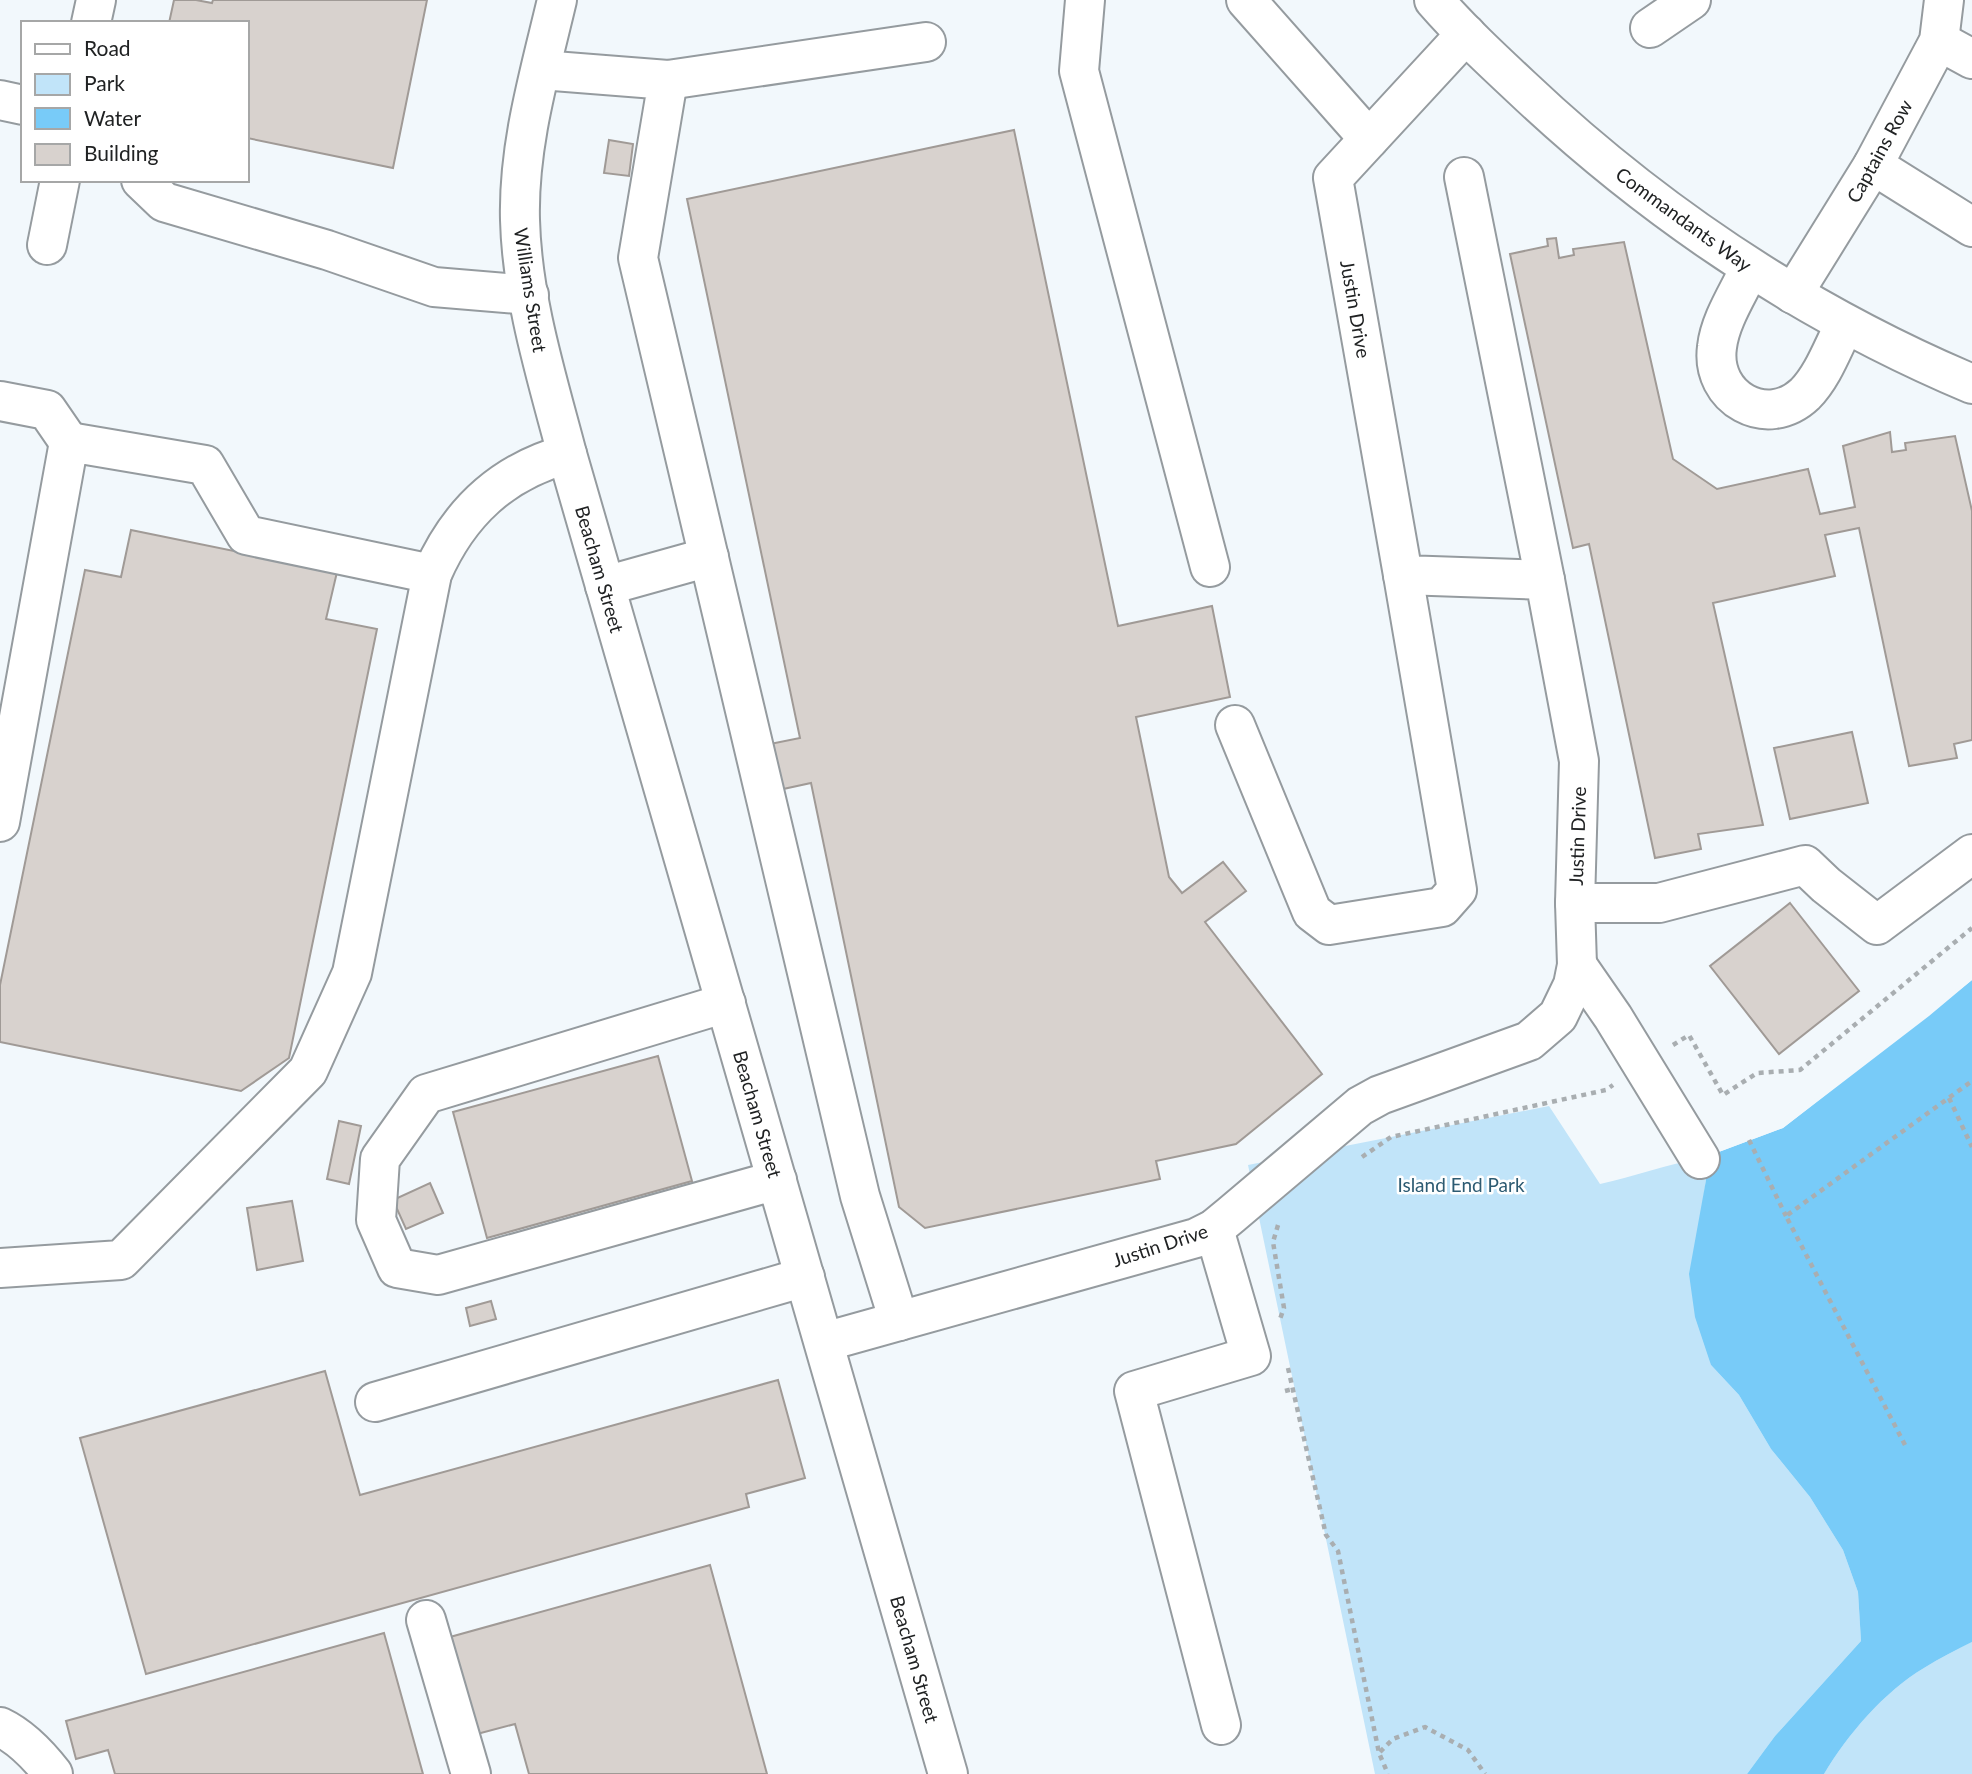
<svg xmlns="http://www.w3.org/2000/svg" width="1972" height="1774" font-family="Lato,sans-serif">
  <rect width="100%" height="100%" fill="#f2f8fc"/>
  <g fill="#c1e4f9">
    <path d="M1549 1106 1600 1184C1634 1177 1666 1164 1700 1159L1706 1180 1698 1234 1711 1365 1739 1395 1771 1449 1810 1497 1843 1550 1858 1592 1861 1641 1775 1736 1747 1774H1375L1248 1165Z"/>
    <path d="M1972 1642V1774H1824C1847 1735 1885 1691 1924 1668 1940 1658 1956 1650 1972 1642Z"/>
  </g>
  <path fill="#78cbf8" d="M1972 980V1642C1956 1650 1940 1658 1924 1668 1885 1691 1847 1735 1824 1774H1747L1775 1736 1861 1641 1858 1592 1843 1550 1810 1497 1771 1449 1739 1395 1711 1365 1695 1317 1689 1274 1706 1180 1700 1159 1783 1128Z"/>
  <path fill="#f2f8fc" d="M1972 977V980L1929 1016 1783 1128 1700 1159 1703 1154 1781 1124Z"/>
  <g fill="#d8d2ce" stroke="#a09a96" stroke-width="2">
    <path d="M174 0H196L212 3 213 0H427L393 168 247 138V23H169Z"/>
    <path d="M1014 130 1118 626 1212 606 1230 697 1136 717 1169 877 1182 893 1223 862 1246 891 1205 922 1322 1074 1236 1144 1156 1161 1160 1179 925 1228 899 1207 811 783 774 791 765 745 800 738 687 199Z"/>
    <path d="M609 140 633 144 629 176 604 173Z"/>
    <path d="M1556 238 1559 258 1574 255 1573 249 1624 242 1673 459 1717 489 1808 469 1820 514 1855 507 1843 446 1890 432 1892 452 1906 450 1905 443 1955 436 1972 511V740L1954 744 1957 758 1909 766 1859 528 1825 535 1835 576 1713 603 1763 825 1698 834 1701 849 1655 858 1589 544 1573 548 1510 254 1548 246 1547 239Z"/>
    <path d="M131 530 337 572 326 619 377 629 289 1058 241 1091 0 1042V985L85 570 121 577Z"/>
    <path d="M1852 732 1868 803 1790 819 1774 748Z"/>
    <path d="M1790 903 1859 991 1779 1054 1710 966Z"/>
    <path d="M658 1056 692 1181 487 1238 453 1112Z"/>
    <path d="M339 1121 361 1126 349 1184 327 1179Z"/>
    <path d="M430 1183 443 1213 406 1229 393 1200Z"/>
    <path d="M292 1201 303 1261 257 1270 247 1208Z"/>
    <path d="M491 1301 496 1319 470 1326 466 1308Z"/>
    <path d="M325 1371 360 1495 778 1380 805 1478 746 1494 749 1507 146 1674 80 1438Z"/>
    <path d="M710 1565 767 1774H529L515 1724 477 1734 450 1637Z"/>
    <path d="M384 1633 423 1774H115L108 1750 76 1759 66 1721Z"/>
  </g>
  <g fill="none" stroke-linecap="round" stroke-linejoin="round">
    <defs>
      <g id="minor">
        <path d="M1085 0 1079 71 1210 567"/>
        <path d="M1246 0 1369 139"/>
        <path d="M1434 0C1461 31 1491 59 1521 87 1653 212 1804 313 1972 384"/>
        <path d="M91 23 96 0"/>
        <path d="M1650 28 1691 0"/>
        <path d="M1939 41 1972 59"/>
        <path d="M541 70 668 80 638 258 860 1196 899 1321"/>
        <path d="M668 80 926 42"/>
        <path d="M0 100 23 105"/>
        <path d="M1873 165 1972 227"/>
        <path d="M1464 177 1545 580"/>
        <path d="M141 180 164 202 327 250 434 287 529 295"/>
        <path d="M47 245 60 180"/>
        <path d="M1750 268C1739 292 1720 320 1717 347 1710 398 1767 430 1805 394 1823 376 1833 347 1845 324"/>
        <path d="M1793 294 1873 165 1939 41 1944 0"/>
        <path d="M0 401 47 410 69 442"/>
        <path d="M605 586 709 557"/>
        <path d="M1235 725 1312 912 1329 925 1442 907 1457 890 1403 575"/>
        <path d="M0 822 69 442 205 465 246 535 432 574"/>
        <path d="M1575 903H1659L1805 865 1826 885 1877 925 1972 854"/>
        <path d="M1577 965 1613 1017 1700 1159"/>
        <path d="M726 1003 426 1094 380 1159 376 1220 397 1268 438 1275 777 1180"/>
        <path d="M1214 1229 1251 1356 1134 1391 1221 1725"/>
        <path d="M0 1268 121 1260 308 1071 352 973 432 574C459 512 502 472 567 454"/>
        <path d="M824 1342 1196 1238 1214 1229 1231 1215 1360 1106 1380 1095 1529 1041 1558 1016 1573 985 1577 965 1575 903 1579 761 1545 580 1403 575 1333 178 1466 34"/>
        <path d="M375 1402 805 1277"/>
        <path d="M426 1620 471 1774"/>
        <path d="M0 1727C21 1737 39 1756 53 1774"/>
      </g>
      <path id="major" d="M557 0C540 72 518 145 520 220 522 299 547 378 567 454L948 1774"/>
    </defs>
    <use href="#minor" stroke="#959b9f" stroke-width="42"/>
    <use href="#major" stroke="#959b9f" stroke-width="42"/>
    <g stroke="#a9aeb1" stroke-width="4.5" stroke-dasharray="5 5" stroke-linecap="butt">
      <path d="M1673 1045 1689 1035 1723 1095 1757 1073 1800 1070 1972 928"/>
      <path d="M1949 1098 1972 1147"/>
      <path d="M1749 1140 1786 1216"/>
      <path d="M1362 1157 1391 1137 1606 1090 1613 1085"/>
      <path d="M1278 1225 1273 1242 1284 1308 1280 1319"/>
      <path d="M1288 1368 1326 1535 1338 1551 1379 1753 1388 1774"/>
      <path d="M1285 1391 1293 1389"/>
      <path d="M1905 1445 1786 1216 1972 1081"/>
      <path d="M1380 1752 1393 1739 1425 1727 1468 1750 1485 1774"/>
    </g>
    <use href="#minor" stroke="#fff" stroke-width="38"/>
    <use href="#major" stroke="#fff" stroke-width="38"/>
  </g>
  <g text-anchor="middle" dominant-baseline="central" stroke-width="5" stroke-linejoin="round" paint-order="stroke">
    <g font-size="19" fill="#202223" stroke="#fff">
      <text transform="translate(1879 151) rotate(-61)">Captains Row</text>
      <text transform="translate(1684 219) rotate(36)">Commandants Way</text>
      <text transform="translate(531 290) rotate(81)">Williams Street</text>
      <text transform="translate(1356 309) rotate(80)">Justin Drive</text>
      <text transform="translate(600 569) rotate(74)">Beacham Street</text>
      <text transform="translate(1577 836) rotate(-88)">Justin Drive</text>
      <text transform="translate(758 1114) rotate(74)">Beacham Street</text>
      <text transform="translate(1160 1245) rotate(-18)">Justin Drive</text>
      <text transform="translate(915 1659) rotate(74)">Beacham Street</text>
    </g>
    <g font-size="19" fill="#2d5b72" stroke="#fff">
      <text x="1461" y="1184">Island End Park</text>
    </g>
  </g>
  <rect x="21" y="21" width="228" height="161" fill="#ffffff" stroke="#a6a7a7" stroke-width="2"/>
  <rect x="35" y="44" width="35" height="10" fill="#ffffff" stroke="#a6a7a7" stroke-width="2"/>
  <text x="84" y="56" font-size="21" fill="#202223">Road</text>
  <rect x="35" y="74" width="35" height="21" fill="#c1e4f9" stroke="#a6a7a7" stroke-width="2"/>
  <text x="84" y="91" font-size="21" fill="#202223">Park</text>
  <rect x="35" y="108" width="35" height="21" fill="#78cbf8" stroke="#a6a7a7" stroke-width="2"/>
  <text x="84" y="126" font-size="21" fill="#202223">Water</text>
  <rect x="35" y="144" width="35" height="21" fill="#d8d2ce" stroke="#a6a7a7" stroke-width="2"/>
  <text x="84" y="161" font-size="21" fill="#202223">Building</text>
</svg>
